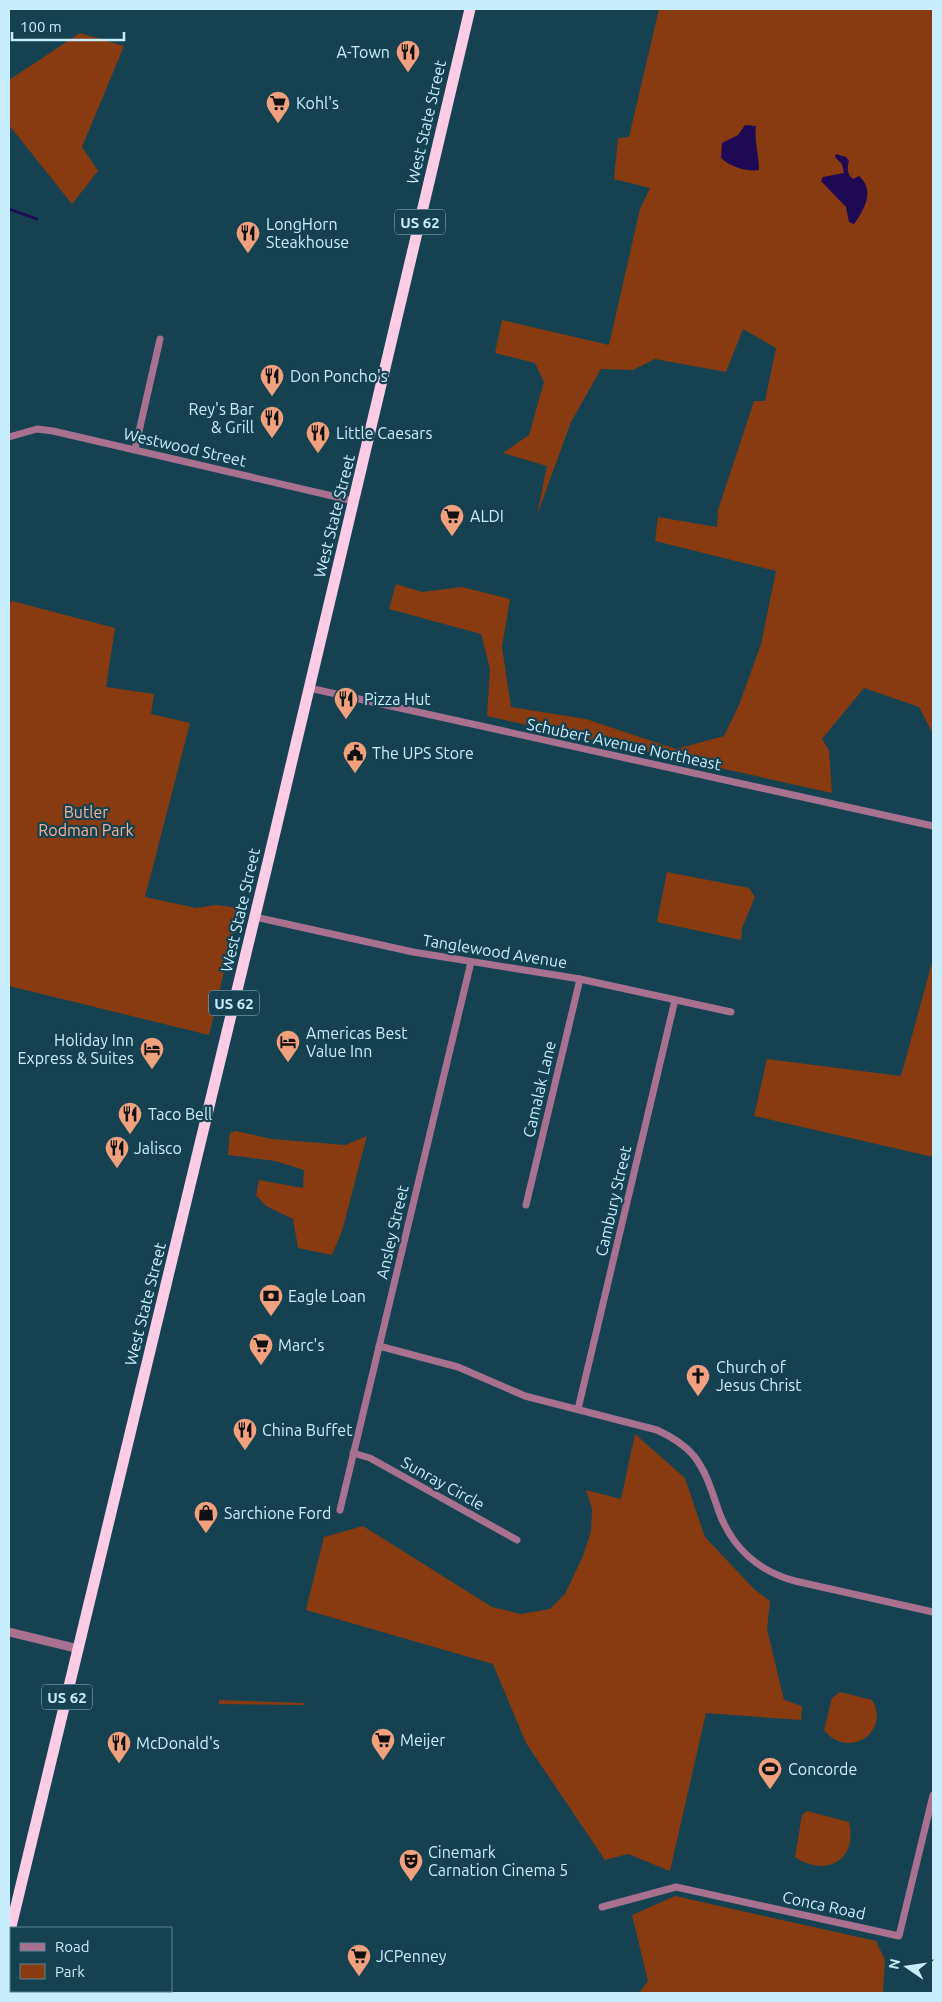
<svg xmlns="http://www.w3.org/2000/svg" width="942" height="2002" font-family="Ubuntu,sans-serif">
  <rect width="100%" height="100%" fill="#154151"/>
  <g fill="#883b10">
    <path d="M659 9H933V734L919 707 864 688 822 739 829 750 832 793 487 716 490 669 481 634 389 609 396 584 422 592 462 587 510 599 502 647 511 707 586 719 676 749 724 736 739 705 761 644 776 571 655 541 658 517 717 527 718 510 754 401H765L776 348 743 329 726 372 655 359 633 370 601 369 571 422 537 515 547 466 503 453 529 435 544 382 535 363 495 353 502 320 609 345 640 209 650 188 614 179 618 138 629 137Z"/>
    <path d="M80 33 124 46 82 147 98 171 72 204 9 125V80Z"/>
    <path d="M12 601 115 628 106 687 154 694 151 714 190 723 145 897 196 908 216 905 239 908 209 1035 9 986V603Z"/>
    <path d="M667 872 749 888 755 897 742 928 741 940 657 922Z"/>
    <path d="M933 959V1157L754 1116 767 1059 901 1076Z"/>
    <path d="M236 1131 271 1139 345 1145 367 1136 342 1231 332 1255 298 1248 293 1219 266 1206 256 1195 259 1180 303 1188 304 1170 275 1161 228 1155 230 1133Z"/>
    <path d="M635 1434 685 1478 705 1537 755 1590 770 1601 767 1629 784 1700 802 1706 801 1720 706 1713 670 1871 628 1854 605 1860 526 1743 493 1664 306 1610 324 1537 363 1526 492 1607 521 1614 550 1609 565 1594 583 1556 591 1531 592 1509 586 1490 621 1499Z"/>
    <path d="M840 1692 872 1700C891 1731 849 1761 824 1730L832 1698Z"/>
    <path d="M219 1700 304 1703 305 1705 219 1704Z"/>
    <path d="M807 1811 849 1822C858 1860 826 1878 795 1857L802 1815Z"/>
    <path d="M675 1896 876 1941 885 1960 883 1993H639L648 1981 632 1915Z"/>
  </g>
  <g fill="#1e0a54">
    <path d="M745 125 756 126C754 141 759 154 759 170 746 172 731 167 721 158L722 143 738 135Z"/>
    <path d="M836 154 846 157 849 161C847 167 847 175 853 179L859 176C875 190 865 209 854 224L849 222 846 207 821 181 823 177 844 173 842 164 835 157Z"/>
  </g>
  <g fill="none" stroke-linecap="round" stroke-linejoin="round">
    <path stroke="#1e0a54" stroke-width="2.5" d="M9 209 37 219"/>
    <g stroke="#a87190" stroke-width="7">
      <path d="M9 437 37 429 53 431 354 501"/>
      <path d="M135 449 160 339"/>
      <path d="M309 688 933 826"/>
      <path d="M255 917 413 952 580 979 731 1012"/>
      <path d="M526 1205 580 979"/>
      <path d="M379 1346 458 1367 525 1396 657 1430C670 1436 684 1444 694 1456 707 1473 712 1492 719 1512 732 1547 758 1571 795 1581L933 1612"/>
      <path d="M578 1409 675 1000"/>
      <path d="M353 1453 370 1458 517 1540"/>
      <path d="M340 1510 471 962"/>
      <path d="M602 1907 676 1887 899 1936 933 1795"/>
    </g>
    <path stroke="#a87190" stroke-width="9" d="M9 1632 79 1649"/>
    <path stroke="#fccce6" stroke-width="11" d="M9 1935 268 862 470 9"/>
  </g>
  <defs>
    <symbol id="restaurant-pin" viewBox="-11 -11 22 30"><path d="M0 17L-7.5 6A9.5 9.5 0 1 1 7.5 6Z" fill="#f1a17d" stroke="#154151"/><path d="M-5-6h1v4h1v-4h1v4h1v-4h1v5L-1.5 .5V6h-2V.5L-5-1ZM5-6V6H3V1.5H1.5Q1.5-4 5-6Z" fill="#111"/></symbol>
    <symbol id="supermarket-pin" viewBox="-11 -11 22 30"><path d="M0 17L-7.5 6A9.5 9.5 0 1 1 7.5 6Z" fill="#f1a17d" stroke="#154151"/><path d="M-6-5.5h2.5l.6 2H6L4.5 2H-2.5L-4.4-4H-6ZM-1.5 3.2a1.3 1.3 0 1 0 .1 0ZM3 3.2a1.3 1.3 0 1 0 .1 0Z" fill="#111"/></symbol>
    <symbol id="civic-pin" viewBox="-11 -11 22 30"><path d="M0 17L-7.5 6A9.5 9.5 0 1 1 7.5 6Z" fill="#f1a17d" stroke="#154151"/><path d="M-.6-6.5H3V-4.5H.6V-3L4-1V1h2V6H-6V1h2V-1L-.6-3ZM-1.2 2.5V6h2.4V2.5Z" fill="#111"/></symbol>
    <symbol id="hotel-pin" viewBox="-11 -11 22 30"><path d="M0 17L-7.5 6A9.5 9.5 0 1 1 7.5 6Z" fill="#f1a17d" stroke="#154151"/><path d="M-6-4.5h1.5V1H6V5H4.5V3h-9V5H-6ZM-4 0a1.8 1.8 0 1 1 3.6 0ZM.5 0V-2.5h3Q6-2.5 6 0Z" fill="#111"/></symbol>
    <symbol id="bank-pin" viewBox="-11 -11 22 30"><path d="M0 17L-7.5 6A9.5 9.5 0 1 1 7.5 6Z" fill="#f1a17d" stroke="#154151"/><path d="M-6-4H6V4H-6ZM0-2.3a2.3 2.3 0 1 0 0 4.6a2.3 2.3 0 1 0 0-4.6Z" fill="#111"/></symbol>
    <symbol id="church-pin" viewBox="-11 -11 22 30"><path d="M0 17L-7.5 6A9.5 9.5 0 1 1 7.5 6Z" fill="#f1a17d" stroke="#154151"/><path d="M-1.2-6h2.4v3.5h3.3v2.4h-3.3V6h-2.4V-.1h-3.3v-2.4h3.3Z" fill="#111"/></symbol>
    <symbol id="shop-pin" viewBox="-11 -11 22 30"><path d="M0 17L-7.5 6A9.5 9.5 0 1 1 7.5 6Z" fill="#f1a17d" stroke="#154151"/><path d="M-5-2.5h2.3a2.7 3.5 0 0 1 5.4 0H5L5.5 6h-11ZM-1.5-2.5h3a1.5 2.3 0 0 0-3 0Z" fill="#111"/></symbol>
    <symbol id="stadium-pin" viewBox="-11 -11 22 30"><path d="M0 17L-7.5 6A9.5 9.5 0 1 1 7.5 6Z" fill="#f1a17d" stroke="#154151"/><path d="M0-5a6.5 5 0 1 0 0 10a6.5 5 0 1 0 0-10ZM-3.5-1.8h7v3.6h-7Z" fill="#111"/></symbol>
    <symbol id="theatre-pin" viewBox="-11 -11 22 30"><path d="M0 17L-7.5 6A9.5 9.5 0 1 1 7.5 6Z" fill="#f1a17d" stroke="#154151"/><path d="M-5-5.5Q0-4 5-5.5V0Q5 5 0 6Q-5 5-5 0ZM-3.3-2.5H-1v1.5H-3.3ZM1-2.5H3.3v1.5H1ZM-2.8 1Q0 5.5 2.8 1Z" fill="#111"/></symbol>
  </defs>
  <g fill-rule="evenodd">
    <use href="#restaurant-pin" x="394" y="38" width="28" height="38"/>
    <use href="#supermarket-pin" x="264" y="89" width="28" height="38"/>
    <use href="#restaurant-pin" x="234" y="219" width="28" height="38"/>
    <use href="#restaurant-pin" x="258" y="362" width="28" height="38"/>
    <use href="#restaurant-pin" x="258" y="404" width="28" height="38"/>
    <use href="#restaurant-pin" x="304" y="419" width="28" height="38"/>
    <use href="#supermarket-pin" x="438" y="502" width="28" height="38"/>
    <use href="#restaurant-pin" x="332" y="685" width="28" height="38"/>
    <use href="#civic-pin" x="341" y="739" width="28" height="38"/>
    <use href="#hotel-pin" x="274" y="1028" width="28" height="38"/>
    <use href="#hotel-pin" x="138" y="1035" width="28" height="38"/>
    <use href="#restaurant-pin" x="116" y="1100" width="28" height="38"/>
    <use href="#restaurant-pin" x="103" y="1134" width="28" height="38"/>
    <use href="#bank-pin" x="257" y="1282" width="28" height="38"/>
    <use href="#supermarket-pin" x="247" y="1331" width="28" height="38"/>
    <use href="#church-pin" x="684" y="1362" width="28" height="38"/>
    <use href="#restaurant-pin" x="231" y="1416" width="28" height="38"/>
    <use href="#shop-pin" x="192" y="1499" width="28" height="38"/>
    <use href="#supermarket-pin" x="369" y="1726" width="28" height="38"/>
    <use href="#restaurant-pin" x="105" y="1729" width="28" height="38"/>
    <use href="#stadium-pin" x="756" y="1755" width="28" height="38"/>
    <use href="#theatre-pin" x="397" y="1847" width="28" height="38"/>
    <use href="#supermarket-pin" x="345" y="1942" width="28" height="38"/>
  </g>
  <g text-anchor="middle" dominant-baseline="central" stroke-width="4.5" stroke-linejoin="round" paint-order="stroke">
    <g fill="#154151" stroke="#92baca" stroke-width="1">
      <rect x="395" y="209.5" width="50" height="25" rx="4"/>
      <rect x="209" y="990.5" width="50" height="25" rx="4"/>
      <rect x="42" y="1684.5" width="50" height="25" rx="4"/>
    </g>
    <g font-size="15" font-weight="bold" fill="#c8eefe">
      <text x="420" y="222">US 62</text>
      <text x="234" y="1003">US 62</text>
      <text x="67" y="1697">US 62</text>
    </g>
    <g font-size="16" fill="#c8eefe" stroke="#154151" text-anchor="start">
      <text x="390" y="52" text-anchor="end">A-Town</text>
      <text x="296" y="103">Kohl's</text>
      <text x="266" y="224">LongHorn<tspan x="266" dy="18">Steakhouse</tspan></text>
      <text x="290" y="376">Don Poncho's</text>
      <text x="254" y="409" text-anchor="end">Rey's Bar<tspan x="254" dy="18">&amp; Grill</tspan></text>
      <text x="336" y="433">Little Caesars</text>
      <text x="470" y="516">ALDI</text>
      <text x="364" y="699">Pizza Hut</text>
      <text x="372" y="753">The UPS Store</text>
      <text x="306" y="1033">Americas Best<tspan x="306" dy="18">Value Inn</tspan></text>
      <text x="134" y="1040" text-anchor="end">Holiday Inn<tspan x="134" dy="18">Express &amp; Suites</tspan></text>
      <text x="148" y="1114">Taco Bell</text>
      <text x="134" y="1148">Jalisco</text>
      <text x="288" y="1296">Eagle Loan</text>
      <text x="278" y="1345">Marc's</text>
      <text x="716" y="1367">Church of<tspan x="716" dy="18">Jesus Christ</tspan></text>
      <text x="262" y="1430">China Buffet</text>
      <text x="224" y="1513">Sarchione Ford</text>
      <text x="400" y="1740">Meijer</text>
      <text x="136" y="1743">McDonald's</text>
      <text x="788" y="1769">Concorde</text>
      <text x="428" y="1852">Cinemark<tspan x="428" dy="18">Carnation Cinema 5</tspan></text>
      <text x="376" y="1956">JCPenney</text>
    </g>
    <g font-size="16" fill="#c8eefe" stroke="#154151">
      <text transform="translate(426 122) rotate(-77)">West State Street</text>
      <text transform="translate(185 447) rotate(13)">Westwood Street</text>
      <text transform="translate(334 516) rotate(-76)">West State Street</text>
      <text transform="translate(624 744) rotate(12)">Schubert Avenue Northeast</text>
      <text transform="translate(240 910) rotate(-77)">West State Street</text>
      <text transform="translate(495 951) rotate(9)">Tanglewood Avenue</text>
      <text transform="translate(539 1089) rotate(-77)">Camalak Lane</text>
      <text transform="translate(613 1201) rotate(-77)">Cambury Street</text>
      <text transform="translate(392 1232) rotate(-77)">Ansley Street</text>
      <text transform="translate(145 1304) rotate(-76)">West State Street</text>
      <text transform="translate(443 1483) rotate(29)">Sunray Circle</text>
      <text transform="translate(824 1905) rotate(12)">Conca Road</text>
    </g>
    <g font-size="16" fill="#f7b395" stroke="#154151">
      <text x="86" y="812">Butler<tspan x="86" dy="18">Rodman Park</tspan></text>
    </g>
  </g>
  <rect width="942" height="2002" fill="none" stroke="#c8eefe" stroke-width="20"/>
  <rect x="10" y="1927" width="162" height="65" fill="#154151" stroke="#5d8696"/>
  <rect x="20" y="1943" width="25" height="8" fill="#a87190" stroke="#5d8696"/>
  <text x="55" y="1952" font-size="15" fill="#c8eefe">Road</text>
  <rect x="20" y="1964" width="25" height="15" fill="#883b10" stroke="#5d8696"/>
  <text x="55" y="1977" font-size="15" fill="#c8eefe">Park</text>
  <g transform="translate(907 1967) rotate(283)" stroke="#154151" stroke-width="4" paint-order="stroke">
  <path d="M0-4L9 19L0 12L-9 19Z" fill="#c8eefe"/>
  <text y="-8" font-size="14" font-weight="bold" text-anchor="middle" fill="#c8eefe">N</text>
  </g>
  <path d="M12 32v8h112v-8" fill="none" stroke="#c8eefe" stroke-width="2.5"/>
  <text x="20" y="32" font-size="15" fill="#c8eefe" stroke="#154151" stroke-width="4" paint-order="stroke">100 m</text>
</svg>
